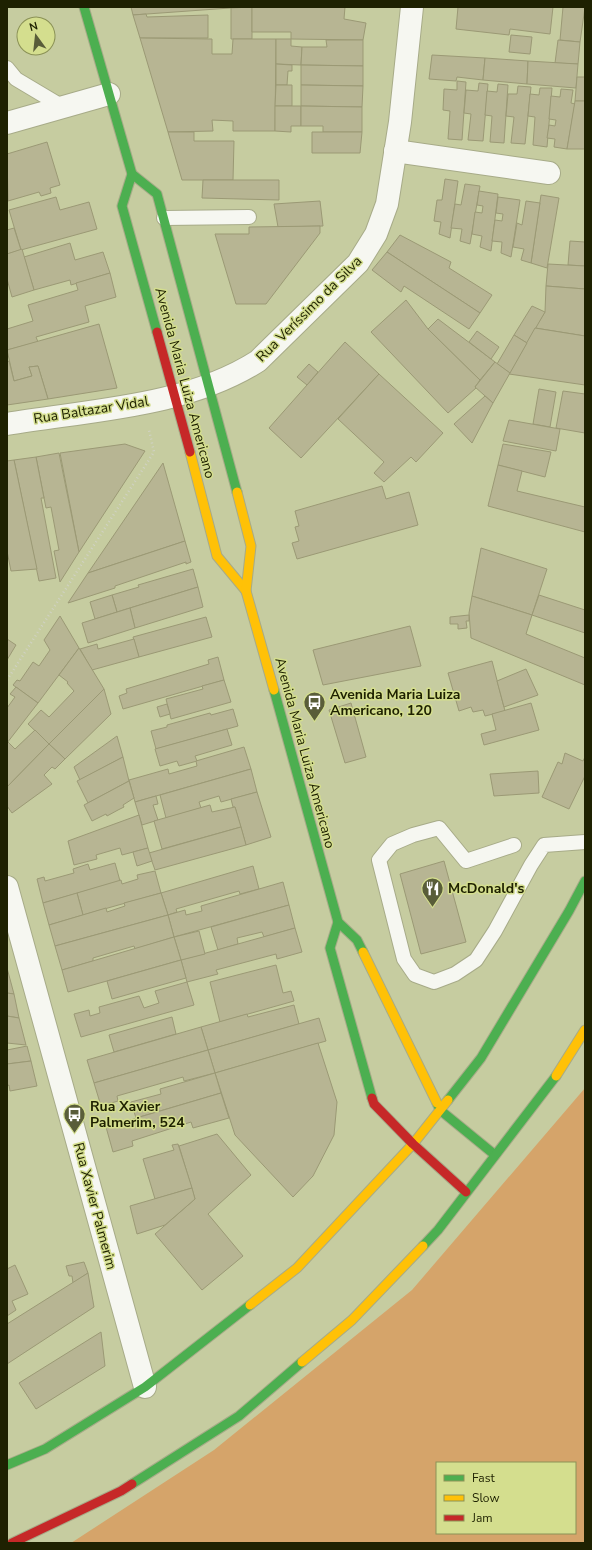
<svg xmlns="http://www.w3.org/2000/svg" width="592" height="1550" font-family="'Nunito Sans',sans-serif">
  <rect width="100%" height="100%" fill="#c6cca0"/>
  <path fill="#d5a46a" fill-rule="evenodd" d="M585 1088V1543H71L214 1450 412 1290ZM437 1463H575V1533H437Z"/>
  <g fill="#b7b593" stroke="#9b9975">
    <path d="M131 7H244L133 15Z"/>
    <path d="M252 7V39H231V8Z"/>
    <path d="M252 7H345L344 19 366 23 363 40 291 39V32H252Z"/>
    <path d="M458 7H553L550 34 510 29 509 35 456 29Z"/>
    <path d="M563 7H585L580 42 560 40Z"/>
    <path d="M146 14 147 17 208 15V38H140L133 15Z"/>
    <path d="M511 35 532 37 530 54 509 52Z"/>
    <path d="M140 38 212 39V54H232L233 39H276L275 131H233V121L212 120 213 131 168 132Z"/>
    <path d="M276 39H291V46L302 47 301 65 276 64Z"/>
    <path d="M326 40H363V66L301 65 302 47H327Z"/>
    <path d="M558 40 580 42 578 64 555 63Z"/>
    <path d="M432 55 485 58 483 80 457 77 456 81 429 79Z"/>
    <path d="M485 58 528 61 527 84 483 80Z"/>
    <path d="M528 61 578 64 576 88 527 84Z"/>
    <path d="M276 64 292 65V71H288L287 85H276Z"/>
    <path d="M301 65 363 66V86L301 85Z"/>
    <path d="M577 77H585V101H575Z"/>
    <path d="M457 81 466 82 462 140 448 139 450 111 443 110 444 89 457 90Z"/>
    <path d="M479 83 488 84 483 141 468 140 471 114 464 113 466 90 478 91Z"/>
    <path d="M498 84 508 85 504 143 490 142 492 116 485 115 487 91 497 92Z"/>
    <path d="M276 85H292V106H275Z"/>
    <path d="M301 85 363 86 362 107 301 106Z"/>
    <path d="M518 86 531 87 525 144 511 143 514 117 506 116 508 94H517Z"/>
    <path d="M540 88H552L547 147 533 145 535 117 528 116 530 94 539 95Z"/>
    <path d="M561 89 573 90 571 103 575 104 567 149 554 147 555 139 547 138 549 125 555 126 556 120 549 119 551 96 560 97Z"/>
    <path d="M575 101H585V149H567Z"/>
    <path d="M275 106H301V126H291V132L275 131Z"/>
    <path d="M301 106 362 107V132H323V126H301Z"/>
    <path d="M168 132H194V141H234L233 180H182Z"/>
    <path d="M312 132H362L360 153H312Z"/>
    <path d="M47 142 60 185 50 188 51 193 41 196 39 192 8 201 7 154Z"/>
    <path d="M445 179 458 181 450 238 439 234 441 222 434 221 437 200H442Z"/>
    <path d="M203 180H279V200L202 198Z"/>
    <path d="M465 184 480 186 470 244 460 241 462 229 451 228 455 204 461 205Z"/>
    <path d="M479 191 498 194 491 251 480 247 482 236 472 234 475 212 482 213 483 206 477 205Z"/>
    <path d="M541 195 559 198 547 268 531 263Z"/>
    <path d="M56 197 60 210 89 202 97 229 21 250 9 210Z"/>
    <path d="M498 197 520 200 511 257 501 253 502 242 492 241 495 220 502 221 503 214 496 213Z"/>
    <path d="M320 201 323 226 278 227 274 204Z"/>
    <path d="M526 201 540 203 531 263 521 260 524 249 513 247 517 223 522 225Z"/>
    <path d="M320 226V233L266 304H236L215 234H249V227Z"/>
    <path d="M14 228 21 250 7 254V230Z"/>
    <path d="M400 235 451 262 449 268 492 295 480 313 387 252Z"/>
    <path d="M570 241 585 242V266L568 265Z"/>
    <path d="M70 243 75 260 103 252 110 273 71 285 70 280 34 290 24 257Z"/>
    <path d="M22 249 34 290 12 297 7 279V254Z"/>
    <path d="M387 252 480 313 469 329 404 286 401 292 372 270Z"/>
    <path d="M548 264 585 266V289L546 286Z"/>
    <path d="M110 273 116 297 85 306 89 322 36 337 38 342 7 350V329L33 321 28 305 78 290 76 283Z"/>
    <path d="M546 286 585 289V336L535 328 545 312Z"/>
    <path d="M406 300 428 329 480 380 475 387 476 388 448 413 371 332Z"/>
    <path d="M532 306 545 312 527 343 514 335Z"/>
    <path d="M438 319 495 362 480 380 428 329Z"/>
    <path d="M99 324 117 388 48 399 38 366 29 367 32 376 14 381 7 350Z"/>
    <path d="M535 328 585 336V385L509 374Z"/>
    <path d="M477 331 499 347 491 359 469 342Z"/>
    <path d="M514 335 527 343 510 373 497 364Z"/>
    <path d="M345 342 379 374 301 458 269 428Z"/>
    <path d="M9 361 14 381 32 376 29 367 38 366 48 399 7 405V362Z"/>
    <path d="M495 362 510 373 493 403 475 387Z"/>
    <path d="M309 364 318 372 307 385 297 377Z"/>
    <path d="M379 374 443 433 416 462 411 457 384 482 374 473 384 462 338 419Z"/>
    <path d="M539 389 556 392 550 427 533 424Z"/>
    <path d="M563 391 585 394V433L556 428Z"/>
    <path d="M485 396 493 403 472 443 454 424Z"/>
    <path d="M509 420 560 429 556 451 503 441Z"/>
    <path d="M125 444 145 451 79 552 60 453Z"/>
    <path d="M503 444 551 452 545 477 498 465Z"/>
    <path d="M59 453 79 552 60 582 54 551 59 550 51 507 46 508 36 457Z"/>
    <path d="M36 457 44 498H41L56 578 39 581 14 460Z"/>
    <path d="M14 460 37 569 11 571 7 551V461Z"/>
    <path d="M163 463 185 541 88 573Z"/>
    <path d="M498 465 522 471 517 491 585 507V532L488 506Z"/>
    <path d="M382 486 386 499 409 492 418 525 297 559 292 543 299 541 295 527 299 526 295 511Z"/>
    <path d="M185 541 191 562 186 564V562L115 586V588L68 603 88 573Z"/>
    <path d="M481 548 547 569 532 615 472 596Z"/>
    <path d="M193 569 198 587 117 612 112 595 139 587 138 585Z"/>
    <path d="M198 587 203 607 135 628 130 608Z"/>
    <path d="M112 595 117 612 95 619 90 602Z"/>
    <path d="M539 595 585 610V633L532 615Z"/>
    <path d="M472 596 532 615 526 634 585 658V685L471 638 469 613Z"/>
    <path d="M130 608 135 628 88 643 82 623Z"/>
    <path d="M469 615V621H466L467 628 458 629V624H450V617Z"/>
    <path d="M60 616 79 648 38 703 13 685 17 680 20 681 33 662 39 666 50 650 44 640Z"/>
    <path d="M206 617 212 637 139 657 133 637Z"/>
    <path d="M410 626 421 666 323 685 313 650Z"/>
    <path d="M7 639 16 645 7 660Z"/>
    <path d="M134 639 139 657 92 670 80 649 97 644 98 649Z"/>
    <path d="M79 648 104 689 49 744 28 724 41 710 49 717 74 691 67 683 68 682 59 675Z"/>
    <path d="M218 657 224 680 123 709 119 696 127 693 126 689 209 664 208 660Z"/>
    <path d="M492 661 505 711 485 716 483 710 473 712 471 707 459 711 448 673Z"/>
    <path d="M526 669 538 695 504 707 497 681Z"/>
    <path d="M224 680 231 702 171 719 166 699 203 689 202 686Z"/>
    <path d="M16 687 38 703 7 743V708L15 697 10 694Z"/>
    <path d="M104 689 111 714 65 759 49 744Z"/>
    <path d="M351 703 366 757 345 763 329 710Z"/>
    <path d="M531 703 539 730 484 745 481 734 496 730 492 714Z"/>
    <path d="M167 704 170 714 160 717 157 707Z"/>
    <path d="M233 709 238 726 156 749 151 731 167 727V725L210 713 211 715Z"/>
    <path d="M227 729 232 745 195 756 197 761 179 766 177 761 160 766 155 749Z"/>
    <path d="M35 730 49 744 7 787V743L8 742 15 749Z"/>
    <path d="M117 736 123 757 80 780 74 767Z"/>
    <path d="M49 744 65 759 55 769 52 767 44 775 52 784 12 813 7 806V787Z"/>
    <path d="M244 747 251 769 135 802 129 780 168 769 169 774 197 766 196 761Z"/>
    <path d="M565 753 583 761 585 757V776L569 809 542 797 558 762 562 764Z"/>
    <path d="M123 757 129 781 88 803 77 781Z"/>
    <path d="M251 769 257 792 221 802 219 796 199 802 201 808 166 818 160 795Z"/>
    <path d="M538 771 539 793 494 796 490 774Z"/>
    <path d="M129 781 134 798 123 805 124 807 118 810 107 816 106 814 92 821 84 805Z"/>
    <path d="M257 792 271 837 246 845 235 807H233L231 799Z"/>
    <path d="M156 796 158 804 153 805 158 820 142 825 135 802Z"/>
    <path d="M210 805 212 812 235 807 241 827 162 849 154 821Z"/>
    <path d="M139 815 148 848 122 855 120 848 96 855 97 859 74 865 68 841Z"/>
    <path d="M241 827 246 845 155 870 149 853Z"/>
    <path d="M148 848 152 861 137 866 133 852Z"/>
    <path d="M444 861 466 942 421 954 400 874Z"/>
    <path d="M115 863 120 881 43 903 37 879 44 877 45 881 74 873 73 869 88 864 90 870Z"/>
    <path d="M253 866 259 889 240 894 239 891 176 909 177 912 168 915 161 893Z"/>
    <path d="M155 871 161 893 83 915 77 893 121 880 122 884 138 879 137 875Z"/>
    <path d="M283 882 289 905 174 937 168 915 185 910 186 915 202 911 201 906Z"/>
    <path d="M77 893 83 915 49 925 43 903Z"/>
    <path d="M161 893 168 915 55 946 49 925 106 908 107 912 125 906 124 903Z"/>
    <path d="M289 905 295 928 264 937 262 932 237 938 238 944 218 950 211 927Z"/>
    <path d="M168 915 174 937 135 949 134 946 93 958V961L62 970 55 946Z"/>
    <path d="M295 928 302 952 277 959 276 954 216 970 218 974 187 982 181 960Z"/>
    <path d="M199 931 205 954 181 960 174 937Z"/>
    <path d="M174 937 181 960 68 992 62 970Z"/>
    <path d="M181 960 186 978 112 999 107 981Z"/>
    <path d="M276 965 283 993 291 991 294 1001 220 1022 210 982Z"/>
    <path d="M7 968 14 994 7 993Z"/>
    <path d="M187 982 194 1005 81 1037 74 1014 89 1010 90 1016 100 1013 99 1007 139 996 144 1008 159 1003 155 991Z"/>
    <path d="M7 993 14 994 19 1018 7 1016Z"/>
    <path d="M294 1005 299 1024 208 1050 201 1027 247 1014 248 1017Z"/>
    <path d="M7 1016 19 1018 26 1045 7 1043Z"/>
    <path d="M172 1017 176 1034 114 1052 109 1035Z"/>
    <path d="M319 1018 326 1041 215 1073 208 1050Z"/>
    <path d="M201 1027 208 1050 94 1083 87 1060Z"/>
    <path d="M318 1043 337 1102 334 1135 313 1176 293 1197 235 1135 215 1073Z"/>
    <path d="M27 1046 31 1061 7 1064V1050Z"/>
    <path d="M208 1050 215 1073 184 1081 183 1077 117 1096 118 1101 101 1106 94 1083Z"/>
    <path d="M31 1061 37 1086 10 1091 9 1085 7 1086V1064Z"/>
    <path d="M215 1073 221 1093 136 1118 131 1102 161 1094 160 1089Z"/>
    <path d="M221 1093 229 1118 193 1128 191 1122 132 1141 133 1146 113 1152 106 1127Z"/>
    <path d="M217 1134 251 1175 208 1214 243 1256 202 1290 155 1234 195 1199 179 1146Z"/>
    <path d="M178 1144 192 1188 155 1199 143 1159 174 1150 172 1145Z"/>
    <path d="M192 1188 195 1199 165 1225 137 1234 130 1206Z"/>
    <path d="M84 1262 88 1273 73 1283 72 1276H69L66 1266Z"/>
    <path d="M15 1265 28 1294 12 1301 16 1310 7 1316V1269Z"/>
    <path d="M88 1273 94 1307 7 1364V1324Z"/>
    <path d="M101 1332 105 1366 36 1409 19 1383Z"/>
  </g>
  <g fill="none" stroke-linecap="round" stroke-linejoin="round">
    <defs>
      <g id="lane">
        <path d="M7 68 16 79 63 107"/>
        <path d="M164 218 249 217"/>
        <path d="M514 845 466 861 439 828 413 835 392 844 379 860 404 959 415 975 434 982 455 974 476 960 495 931 531 865 544 845 585 842"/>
      </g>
      <g id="street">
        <path d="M7 123 109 94"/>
        <path d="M395 151 549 173"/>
        <path d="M7 424C90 410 186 407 258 361L358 263 376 234 387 204 400 122 412 7"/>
        <path d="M7 887 145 1387"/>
      </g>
      <g id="fast">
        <path d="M84 7 132 174 122 206 157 332"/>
        <path d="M132 174 157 194 237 492"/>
        <path d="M274 690 338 922 357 940 363 952"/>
        <path d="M338 922 330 948 372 1098"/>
        <path d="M448 1100 481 1058 569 911 585 881"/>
        <path d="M437 1103 440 1110 495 1155"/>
        <path d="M423 1246 438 1230 556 1076"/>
        <path d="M7 1465 45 1449 145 1387 250 1305"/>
        <path d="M132 1484 239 1416 302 1362"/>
      </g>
      <g id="slow">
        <path d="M190 452 217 556 246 591"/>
        <path d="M237 492 251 546 246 591 274 690"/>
        <path d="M363 952 437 1103"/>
        <path d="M556 1076 585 1030"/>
        <path d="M250 1305 297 1268 413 1144 448 1100"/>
        <path d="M302 1362 352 1320 423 1246"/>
      </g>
      <g id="jam">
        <path d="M157 332 190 452"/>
        <path d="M372 1098 374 1104 413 1144 466 1192"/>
        <path d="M12 1543 121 1491 132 1484"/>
      </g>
    </defs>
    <use href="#lane" stroke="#a7ab88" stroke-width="16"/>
    <use href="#street" stroke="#a7ab88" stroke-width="24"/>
    <use href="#fast" stroke="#a7ab88" stroke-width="11"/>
    <use href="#slow" stroke="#a7ab88" stroke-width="11"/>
    <use href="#jam" stroke="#a7ab88" stroke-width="11"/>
    <path stroke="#d0d2c3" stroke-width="2.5" stroke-dasharray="1 3" stroke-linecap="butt" d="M7 680 154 452 149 430"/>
    <use href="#lane" stroke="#f6f7f1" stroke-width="14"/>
    <use href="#street" stroke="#f6f7f1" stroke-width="22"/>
    <use href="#fast" stroke="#4caf50" stroke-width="9"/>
    <use href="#slow" stroke="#ffc107" stroke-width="9"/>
    <use href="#jam" stroke="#c62828" stroke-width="9"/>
  </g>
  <defs>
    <symbol id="bus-pin" viewBox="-11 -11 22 30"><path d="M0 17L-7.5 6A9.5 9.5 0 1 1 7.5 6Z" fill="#595d39" stroke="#d4de8e"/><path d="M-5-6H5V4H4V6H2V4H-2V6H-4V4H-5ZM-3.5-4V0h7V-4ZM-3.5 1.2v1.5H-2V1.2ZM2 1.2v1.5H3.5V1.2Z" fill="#fff"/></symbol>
    <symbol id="restaurant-pin" viewBox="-11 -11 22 30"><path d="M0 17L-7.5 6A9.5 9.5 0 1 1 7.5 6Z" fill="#595d39" stroke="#d4de8e"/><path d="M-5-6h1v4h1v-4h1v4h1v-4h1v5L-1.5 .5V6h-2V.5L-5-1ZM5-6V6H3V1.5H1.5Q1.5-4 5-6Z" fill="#fff"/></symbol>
  </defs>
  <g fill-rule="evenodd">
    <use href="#bus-pin" x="302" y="690" width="25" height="34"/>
    <use href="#restaurant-pin" x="420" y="876" width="25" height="34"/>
    <use href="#bus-pin" x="62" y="1102" width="25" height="34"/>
  </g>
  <g text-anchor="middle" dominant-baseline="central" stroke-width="3" stroke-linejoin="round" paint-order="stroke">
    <g font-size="14" fill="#1e2101" stroke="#d4de8e">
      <text transform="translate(309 309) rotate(-45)">Rua Veríssimo da Silva</text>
      <text transform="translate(185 383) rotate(75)">Avenida Maria Luiza Americano</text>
      <text transform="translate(91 410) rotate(-9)">Rua Baltazar Vidal</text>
      <text transform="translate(305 753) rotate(75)">Avenida Maria Luiza Americano</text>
      <text transform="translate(95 1206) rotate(75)">Rua Xavier Palmerim</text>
    </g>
    <g font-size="14" font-weight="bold" fill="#1e2101" stroke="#d4de8e" text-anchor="start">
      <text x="330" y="694">Avenida Maria Luiza<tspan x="330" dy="16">Americano, 120</tspan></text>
      <text x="448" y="888">McDonald's</text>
      <text x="90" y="1106">Rua Xavier<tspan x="90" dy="16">Palmerim, 524</tspan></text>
    </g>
  </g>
  <rect width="592" height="1550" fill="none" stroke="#1e2101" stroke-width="16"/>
  <rect x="436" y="1462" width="140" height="72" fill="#d4de8e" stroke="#8b9256"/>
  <rect x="444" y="1475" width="20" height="6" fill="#4caf50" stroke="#8b9256"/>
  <text x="472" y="1482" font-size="12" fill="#1e2101">Fast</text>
  <rect x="444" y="1495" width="20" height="6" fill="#ffc107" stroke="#8b9256"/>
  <text x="472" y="1502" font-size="12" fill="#1e2101">Slow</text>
  <rect x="444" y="1515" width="20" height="6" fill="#c62828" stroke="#8b9256"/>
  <text x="472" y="1522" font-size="12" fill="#1e2101">Jam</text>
  <g transform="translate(36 36) rotate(345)"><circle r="19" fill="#d4de8e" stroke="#8b9256"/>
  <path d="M0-3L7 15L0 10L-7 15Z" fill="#595d39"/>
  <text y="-6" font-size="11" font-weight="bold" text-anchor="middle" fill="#1e2101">N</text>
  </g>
</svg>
